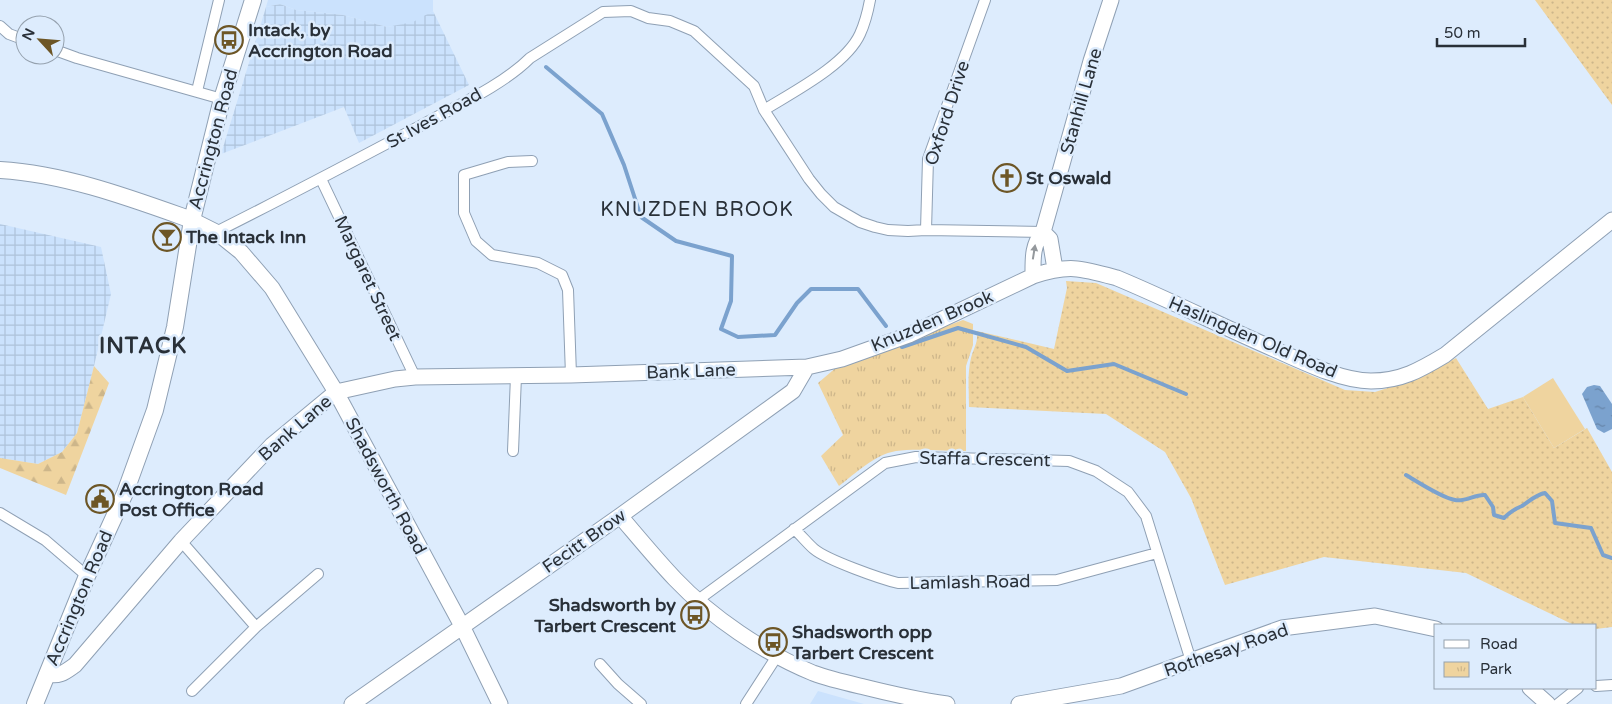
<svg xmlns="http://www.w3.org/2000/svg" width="1612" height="704" viewBox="0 0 1612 704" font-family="'Varela Round',sans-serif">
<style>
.built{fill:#cbe2fd}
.industrial{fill:url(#industrial-grid)}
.grass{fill:url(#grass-dots)}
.forest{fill:url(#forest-firs)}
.park{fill:url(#park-tufts)}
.garden{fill:#efd49f}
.water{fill:url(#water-ripples)}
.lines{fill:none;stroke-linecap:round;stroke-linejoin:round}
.stream{stroke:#7ba2ce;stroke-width:4}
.street-casing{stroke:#8fa0b4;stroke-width:12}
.secondary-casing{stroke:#8fa0b4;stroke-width:17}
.primary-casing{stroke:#8fa0b4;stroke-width:18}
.street{stroke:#fff;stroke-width:10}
.secondary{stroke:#fff;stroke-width:15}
.primary{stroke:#fff;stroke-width:16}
.oneway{fill:#94989c}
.labels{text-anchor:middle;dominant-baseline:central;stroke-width:5;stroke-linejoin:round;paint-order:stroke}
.poi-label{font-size:18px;font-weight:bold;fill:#293038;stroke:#ddecfd;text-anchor:start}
.street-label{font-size:18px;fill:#293038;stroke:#ddecfd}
.quarter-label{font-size:20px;letter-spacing:1px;fill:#293038;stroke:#ddecfd}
.district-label{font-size:22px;font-weight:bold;letter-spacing:1px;fill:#293038;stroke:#ddecfd}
</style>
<defs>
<pattern id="industrial-grid" width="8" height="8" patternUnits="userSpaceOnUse" patternTransform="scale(1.25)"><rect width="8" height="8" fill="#cbe2fd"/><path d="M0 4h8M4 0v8" fill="none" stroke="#aec2da"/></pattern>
<pattern id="grass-dots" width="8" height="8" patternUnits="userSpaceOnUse" patternTransform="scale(1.25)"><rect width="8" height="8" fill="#efd49f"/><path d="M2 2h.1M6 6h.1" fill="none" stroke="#cdb68a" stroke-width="1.8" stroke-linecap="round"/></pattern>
<pattern id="forest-firs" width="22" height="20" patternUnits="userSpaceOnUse" patternTransform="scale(1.25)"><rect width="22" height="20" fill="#efd49f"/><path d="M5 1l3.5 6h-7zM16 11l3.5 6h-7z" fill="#cdb68a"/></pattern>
<pattern id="park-tufts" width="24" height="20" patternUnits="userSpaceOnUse" patternTransform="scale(1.25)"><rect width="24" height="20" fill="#efd49f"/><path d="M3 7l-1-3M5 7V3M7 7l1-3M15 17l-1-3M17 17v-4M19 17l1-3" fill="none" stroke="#cdb68a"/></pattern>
<pattern id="water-ripples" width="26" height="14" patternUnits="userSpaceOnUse" patternTransform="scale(1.25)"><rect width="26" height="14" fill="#7ba2ce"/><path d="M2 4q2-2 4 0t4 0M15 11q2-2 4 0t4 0" fill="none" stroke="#6584a8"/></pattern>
</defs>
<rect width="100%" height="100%" fill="#ddecfd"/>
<!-- built -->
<path class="built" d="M 268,0 L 433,0 L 433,11 L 414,23 L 387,27 L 343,15 L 296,10 L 280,4 L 266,7 Z
M 818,691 L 864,704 L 810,704 Z"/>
<!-- industrial -->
<path class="industrial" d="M 280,4 L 296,10 L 343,15 L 387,27 L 413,22 L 433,11 L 469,85 L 359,143 L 344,107 L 221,154 L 266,7 Z
M 0,224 L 101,247 L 111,294 L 94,366 L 77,433 L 62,452 L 38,464 L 0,458 Z"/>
<!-- grass -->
<path class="grass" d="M 1535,0 L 1612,0 L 1612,105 Z
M 1066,281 L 1096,283 L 1345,390 L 1375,392 L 1413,380 L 1456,358 L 1488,409 L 1523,397 L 1554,448 L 1587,428 L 1612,472 L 1612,627 L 1596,629 L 1596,625 L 1574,625 L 1466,573 L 1324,557 L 1225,585 L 1191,498 L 1165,452 L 1106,414 L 969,407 C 969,391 967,374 971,358 C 974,347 978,344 977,331 L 1054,349 L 1067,288 Z"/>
<!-- forest -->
<path class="forest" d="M 94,366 L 109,383 L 66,495 L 0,468 L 0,458 L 38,464 L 62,452 L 77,433 Z"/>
<!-- park -->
<path class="park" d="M 963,320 L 973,324 L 973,345 L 966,366 L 966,451 C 945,451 916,448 896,451 C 874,455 856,473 839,486 L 821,456 L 843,435 L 818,383 L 838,366 Z"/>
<!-- garden -->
<path class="garden" d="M 1553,378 L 1585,429 L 1554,448 L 1523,397 Z"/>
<!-- water -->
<path class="water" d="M 1594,385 L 1600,386 L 1612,404 L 1612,429 L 1604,433 L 1597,429 L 1582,394 L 1587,387 Z"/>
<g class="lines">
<!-- stream -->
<path class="stream" d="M 546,67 L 602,114 L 624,165 L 641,217 L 676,241 L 732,256 L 731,301 L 721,329 L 738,337 L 775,335 L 797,303 L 811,289 L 858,289 L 886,326
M 902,347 L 958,328 L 1026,347 L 1067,371 L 1114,364 L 1186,394
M 1406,475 C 1418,482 1442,498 1455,500 C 1466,502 1475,494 1485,495 L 1493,507 L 1494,515 L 1504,518 C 1510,512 1514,509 1522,506 C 1530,501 1535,495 1545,493 L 1552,501 L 1555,523 L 1591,528 L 1603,555 L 1612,558"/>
<defs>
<path id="street" d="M 0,26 L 9,34 L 25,40
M 55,50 L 77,58 L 222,99
M 197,91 L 219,0
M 764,110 C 793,92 846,65 860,34 C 865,23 868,11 870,0
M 532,161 L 508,162 L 464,175 L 464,213 L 476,241 L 492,255 L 538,263 L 562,275 L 568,290 L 571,375
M 321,179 L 415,377
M 926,230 L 928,159 L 985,0
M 216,232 C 284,198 352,162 420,126 C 454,107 502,86 530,58 L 603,12 L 631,11 L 648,18 L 670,21 L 694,31 L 754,86 L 764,110 L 809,179 L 821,194 L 834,207 L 860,222 L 875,227 L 888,230 L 908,231 L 926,230 L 1043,232
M 513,451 L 516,376
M 0,513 L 45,540 L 87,576
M 794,529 C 801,535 807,543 814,549 C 827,560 881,579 898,583 L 1057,580 L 1157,553
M 181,541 L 256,627
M 698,600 L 885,463 L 916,457 L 1069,461 L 1096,471 L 1128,492 L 1146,516 L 1191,661
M 600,664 L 618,684 L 641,704
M 1596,686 L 1612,685
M 192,691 L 256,627 L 318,574
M 746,704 L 777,656
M 1558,704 L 1578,688"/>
<path id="secondary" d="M 192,220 L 216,232 L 241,252 L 272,288 L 336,392 L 462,626 L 500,704
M 1043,232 L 1050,239 L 1055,269
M 1033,276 C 1033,259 1032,245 1043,232 L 1091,61 L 1111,0
M 620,516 C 638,537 656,559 675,579 C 711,617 764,653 813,673 C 829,679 847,683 864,687 C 892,694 919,700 947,704
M 47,674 C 60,677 65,672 75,665 L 181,541 L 272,445 L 336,392 L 395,379 L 415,377 L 571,375 L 807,367 L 842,359 L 909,335 L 1033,276 C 1069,264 1081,268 1117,278 C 1170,300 1221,326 1274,349 C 1301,361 1341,381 1371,381 C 1401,381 1420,370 1445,355 L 1612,220
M 1530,688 L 1548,704
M 352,704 L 620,516 L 793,391 L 807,367
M 1019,704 L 1121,686 L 1282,628 L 1375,616 L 1436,629"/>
<path id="primary" d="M 0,170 C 66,174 130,198 192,220
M 35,704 L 87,576 L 125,493 L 155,410 L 175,327 L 192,220 L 222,99 L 253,0"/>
</defs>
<!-- street casing -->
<use href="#street" class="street-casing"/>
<!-- secondary casing -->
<use href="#secondary" class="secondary-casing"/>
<!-- primary casing -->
<use href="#primary" class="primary-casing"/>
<!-- street -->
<use href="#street" class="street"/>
<!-- secondary -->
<use href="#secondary" class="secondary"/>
<!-- primary -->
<use href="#primary" class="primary"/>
</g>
<!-- one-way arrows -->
<defs><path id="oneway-solid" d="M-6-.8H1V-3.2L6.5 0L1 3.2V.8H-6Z" transform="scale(1.25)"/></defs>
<use class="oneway" href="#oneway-solid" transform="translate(1034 252) rotate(-81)"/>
<!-- icons -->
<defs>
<symbol id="bus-ring" viewBox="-11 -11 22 22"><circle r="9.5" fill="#ddecfd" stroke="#6d5626" stroke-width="1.5"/><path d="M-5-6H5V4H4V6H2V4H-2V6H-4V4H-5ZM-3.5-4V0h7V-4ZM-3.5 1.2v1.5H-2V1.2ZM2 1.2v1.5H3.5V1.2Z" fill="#6d5626"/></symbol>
<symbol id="church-ring" viewBox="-11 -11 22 22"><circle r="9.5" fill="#ddecfd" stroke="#6d5626" stroke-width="1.5"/><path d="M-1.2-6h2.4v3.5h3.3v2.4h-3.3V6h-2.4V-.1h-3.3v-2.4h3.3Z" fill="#6d5626"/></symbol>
<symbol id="bar-ring" viewBox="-11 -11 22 22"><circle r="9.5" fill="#ddecfd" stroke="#6d5626" stroke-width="1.5"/><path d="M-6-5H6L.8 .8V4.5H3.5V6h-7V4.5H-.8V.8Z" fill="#6d5626"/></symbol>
<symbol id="civic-ring" viewBox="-11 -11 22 22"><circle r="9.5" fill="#ddecfd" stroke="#6d5626" stroke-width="1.5"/><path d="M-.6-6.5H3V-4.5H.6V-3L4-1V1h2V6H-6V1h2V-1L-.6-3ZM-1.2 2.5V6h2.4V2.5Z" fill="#6d5626"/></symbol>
</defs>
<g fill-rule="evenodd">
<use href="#bus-ring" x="213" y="24" width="32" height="32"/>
<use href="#church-ring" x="991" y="162" width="32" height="32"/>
<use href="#bar-ring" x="151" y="221" width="32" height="32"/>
<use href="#civic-ring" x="84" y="483" width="32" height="32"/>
<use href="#bus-ring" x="679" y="599" width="32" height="32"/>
<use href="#bus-ring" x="757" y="626" width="32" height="32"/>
</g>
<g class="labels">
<!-- poi labels -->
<g class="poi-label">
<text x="248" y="30">Intack, by<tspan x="248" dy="21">Accrington Road</tspan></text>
<text x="1026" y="178">St Oswald</text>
<text x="186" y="237">The Intack Inn</text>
<text x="119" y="489">Accrington Road<tspan x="119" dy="21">Post Office</tspan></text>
<text x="676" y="605" text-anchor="end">Shadsworth by<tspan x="676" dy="21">Tarbert Crescent</tspan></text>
<text x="792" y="632">Shadsworth opp<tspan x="792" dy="21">Tarbert Crescent</tspan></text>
</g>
<!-- street labels -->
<g class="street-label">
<text transform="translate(1081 101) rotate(-74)">Stanhill Lane</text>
<text transform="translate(947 113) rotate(-72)">Oxford Drive</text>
<text transform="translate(434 118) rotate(-29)">St Ives Road</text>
<text transform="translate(213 139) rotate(-75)">Accrington Road</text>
<text transform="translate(368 278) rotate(65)">Margaret Street</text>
<text transform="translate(932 321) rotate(-23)">Knuzden Brook</text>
<text transform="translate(1253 337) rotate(23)">Haslingden Old Road</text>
<text transform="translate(691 371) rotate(-2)">Bank Lane</text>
<text transform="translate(295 428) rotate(-41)">Bank Lane</text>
<text transform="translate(985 459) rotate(1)">Staffa Crescent</text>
<text transform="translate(386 486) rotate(62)">Shadsworth Road</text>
<text transform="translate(584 541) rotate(-35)">Fecitt Brow</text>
<text transform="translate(970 582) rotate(-1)">Lamlash Road</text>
<text transform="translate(79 598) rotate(-67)">Accrington Road</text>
<text transform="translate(1226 650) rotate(-19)">Rothesay Road</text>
</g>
<!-- quarter labels -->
<g class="quarter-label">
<text x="697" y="210">KNUZDEN BROOK</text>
</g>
<!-- district labels -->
<g class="district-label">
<text x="143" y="346">INTACK</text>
</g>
</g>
<!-- legend -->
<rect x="1434" y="624" width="162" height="65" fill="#ddecfd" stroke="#95a1ae"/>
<rect x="1444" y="640" width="25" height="8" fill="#ffffff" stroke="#95a1ae"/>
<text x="1480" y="649" font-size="15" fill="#293038">Road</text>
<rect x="1444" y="662" width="25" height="15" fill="url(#park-tufts)" stroke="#95a1ae"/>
<text x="1480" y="674" font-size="15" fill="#293038">Park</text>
<!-- north arrow -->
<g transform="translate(40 40) rotate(296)"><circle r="24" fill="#ddecfd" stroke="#95a1ae"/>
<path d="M0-4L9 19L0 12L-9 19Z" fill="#6d5626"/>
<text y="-8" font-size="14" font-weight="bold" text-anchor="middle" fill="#293038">N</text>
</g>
<!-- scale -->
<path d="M1437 38v8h88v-8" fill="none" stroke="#293038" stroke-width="2.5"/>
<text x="1444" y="38" font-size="15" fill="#293038" stroke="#ddecfd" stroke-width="4" paint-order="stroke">50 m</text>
</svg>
